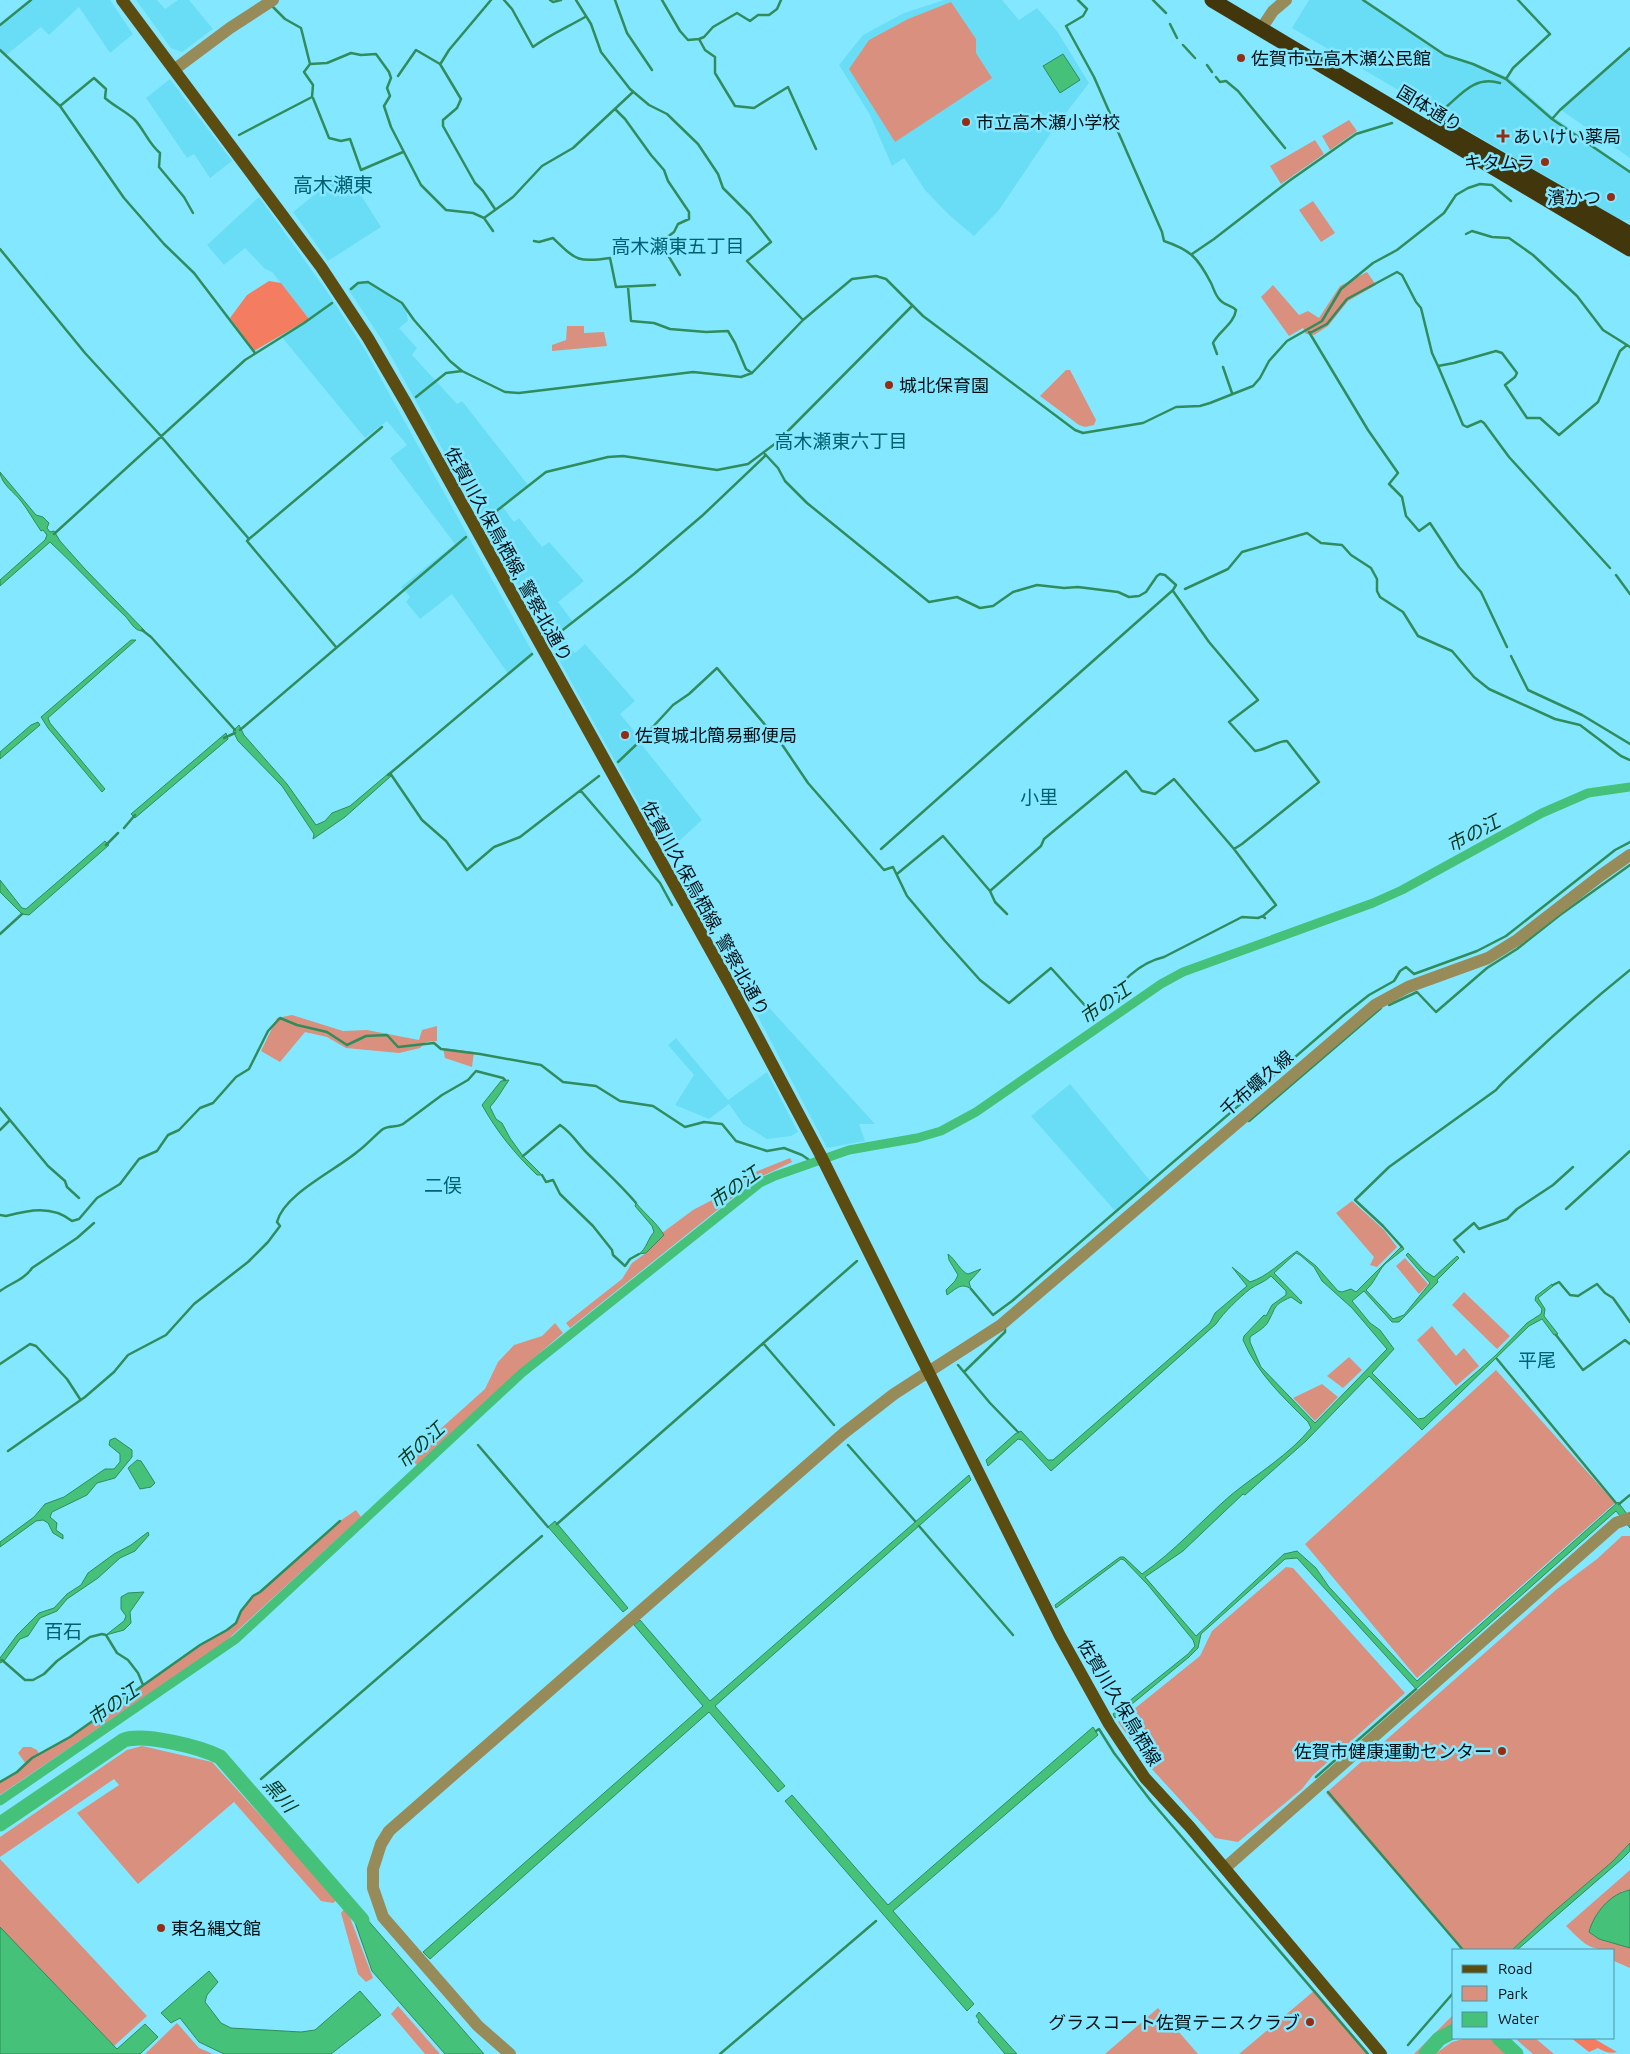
<svg xmlns="http://www.w3.org/2000/svg" width="1630" height="2054" viewBox="0 0 1630 2054" font-family="Ubuntu,'Noto Sans JP',sans-serif">
<style>
.built{fill:#6addf6}
.green{fill:#d9907e}
.forest{fill:#f47d61}
.water{fill:#45c179;stroke:#308c5b;fill-rule:evenodd}
.lines{fill:none;stroke-linecap:round;stroke-linejoin:round}
.stream{stroke:#308c5b;stroke-width:2.5}
.canal{stroke:#45c179;stroke-width:9}
.river{stroke:#45c179;stroke-width:15}
.minor{stroke:#988b5a;stroke-width:12}
.major{stroke:#5b4c11;stroke-width:12}
.highway{stroke:#42370c;stroke-width:15}
.poi-dot{fill:#952d14;stroke:#83e8ff;stroke-width:2}
.labels{text-anchor:middle;dominant-baseline:central;stroke-width:5;stroke-linejoin:round;paint-order:stroke}
.poi-label{font-size:18px;fill:#001015;stroke:#83e8ff;text-anchor:start}
.street-label{font-size:18px;fill:#001015;stroke:#83e8ff}
.neighbourhood-label{font-size:19px;fill:#006070;stroke:#83e8ff}
.water-label{font-size:19px;font-style:italic;fill:#003519;stroke:#83e8ff}
.quarter-label{font-size:20px;fill:#006070;stroke:#83e8ff}
</style>
<rect width="100%" height="100%" fill="#83e8ff"/>
<!-- built -->
<path class="built" d="M 29,0 L 110,0 L 133,34 L 110,53 L 79,7 L 49,35 L 41,27 L 5,56 L 0,51 L 0,23 Z
M 136,0 L 157,0 L 165,9 L 178,0 L 189,0 L 213,29 L 182,52 L 171,48 Z
M 944,0 L 1002,0 L 1019,20 L 1037,8 L 1057,31 L 1089,83 L 1053,130 L 999,210 L 974,236 L 949,215 L 925,190 L 904,158 L 892,166 L 870,115 L 839,65 L 863,35 L 904,13 Z
M 1309,0 L 1366,0 L 1443,53 L 1508,77 L 1551,115 L 1630,171 L 1630,220 L 1621,220 L 1292,28 Z
M 1630,50 L 1630,158 L 1561,110 Z
M 170,79 L 232,161 L 210,178 L 194,154 L 187,158 L 146,98 Z
M 337,173 L 345,184 L 352,181 L 381,227 L 328,261 L 293,212 L 319,191 L 315,184 Z
M 259,197 L 326,290 L 364,348 L 534,655 L 509,675 L 452,594 L 420,619 L 406,602 L 410,597 L 401,587 L 455,544 L 390,458 L 407,445 L 387,421 L 365,438 L 281,336 L 309,319 L 272,272 L 265,269 L 245,248 L 224,265 L 207,245 Z
M 367,281 L 406,308 L 408,321 L 399,328 L 417,348 L 412,355 L 457,404 L 462,401 L 528,485 L 502,506 L 514,522 L 519,518 L 542,547 L 549,542 L 584,581 L 558,602 L 573,622 L 559,633 L 575,653 L 585,644 L 635,701 L 620,714 L 640,738 L 642,745 L 702,820 L 666,853 L 382,340 L 348,289 L 357,282 Z
M 764,1002 L 875,1124 L 859,1124 L 865,1141 L 827,1148 L 755,1011 Z
M 676,1038 L 728,1100 L 767,1072 L 798,1132 L 791,1136 L 767,1139 L 743,1124 L 729,1104 L 709,1119 L 675,1105 L 694,1075 L 668,1045 Z
M 1070,1084 L 1152,1183 L 1116,1212 L 1031,1116 Z"/>
<!-- green -->
<path class="green" d="M 951,2 L 976,39 L 976,53 L 992,78 L 895,142 L 849,69 L 869,40 L 908,19 Z
M 1349,120 L 1357,131 L 1330,150 L 1322,136 Z
M 1315,140 L 1324,154 L 1281,184 L 1270,166 Z
M 1313,201 L 1335,233 L 1321,242 L 1299,210 Z
M 1367,272 L 1376,285 L 1348,301 L 1328,326 L 1314,335 L 1306,334 L 1303,328 L 1289,336 L 1261,297 L 1273,285 L 1299,315 L 1308,311 L 1319,318 L 1340,286 Z
M 567,326 L 584,326 L 584,333 L 604,332 L 607,346 L 552,351 L 552,345 L 566,340 Z
M 1066,370 L 1070,370 L 1096,420 L 1094,425 L 1085,427 L 1079,425 L 1040,396 Z
M 292,1015 L 343,1031 L 367,1030 L 419,1040 L 422,1030 L 437,1026 L 437,1041 L 426,1042 L 420,1048 L 399,1053 L 346,1048 L 327,1037 L 305,1032 L 280,1062 L 261,1051 L 277,1018 Z
M 443,1048 L 474,1052 L 472,1067 L 445,1058 Z
M 790,1158 L 792,1162 L 756,1179 L 570,1328 L 566,1323 L 622,1279 L 632,1263 L 646,1253 L 663,1235 L 662,1233 L 693,1210 L 712,1200 L 714,1202 L 753,1173 Z
M 1352,1201 L 1384,1230 L 1397,1247 L 1377,1267 L 1370,1265 L 1374,1257 L 1336,1213 Z
M 1405,1258 L 1428,1284 L 1419,1294 L 1396,1266 Z
M 1464,1292 L 1510,1336 L 1497,1349 L 1452,1305 Z
M 555,1323 L 563,1333 L 513,1376 L 418,1466 L 409,1457 L 485,1389 L 498,1362 L 514,1345 L 542,1336 Z
M 1432,1326 L 1456,1356 L 1464,1348 L 1479,1366 L 1456,1386 L 1417,1340 Z
M 1349,1357 L 1362,1370 L 1343,1388 L 1327,1376 Z
M 1496,1370 L 1615,1503 L 1417,1678 L 1305,1544 Z
M 1322,1384 L 1338,1397 L 1315,1421 L 1293,1398 Z
M 356,1510 L 361,1517 L 225,1642 L 0,1795 L 0,1782 L 17,1772 L 26,1764 L 18,1753 L 23,1747 L 31,1747 L 37,1750 L 39,1754 L 70,1737 L 200,1645 L 227,1630 L 236,1623 L 241,1611 L 253,1596 L 260,1592 L 340,1521 Z
M 1622,1536 L 1630,1536 L 1630,1843 L 1612,1862 L 1551,1914 L 1512,1950 L 1463,1950 L 1326,1793 L 1557,1589 L 1597,1559 Z
M 1286,1567 L 1293,1568 L 1405,1693 L 1313,1775 L 1302,1789 L 1238,1842 L 1215,1838 L 1150,1767 L 1118,1722 L 1200,1656 L 1212,1631 Z
M 142,1746 L 212,1762 L 337,1900 L 333,1903 L 321,1901 L 234,1802 L 138,1884 L 77,1813 L 119,1785 L 114,1779 L 0,1857 L 0,1837 L 127,1750 Z
M 0,1859 L 147,2016 L 114,2046 L 69,1999 L 0,1997 Z
M 1630,1870 L 1630,1890 L 1622,1891 L 1599,1939 L 1630,1948 L 1630,1968 L 1614,1961 L 1614,1950 C 1587,1950 1585,1944 1566,1926 Z
M 344,1909 L 349,1915 L 373,1978 L 366,1982 L 358,1974 L 341,1913 Z
M 1315,1990 L 1369,2054 L 1239,2054 Z
M 398,2006 L 440,2054 L 425,2054 L 391,2014 Z
M 1158,2008 L 1198,2054 L 1105,2054 Z
M 1454,2014 L 1454,2028 L 1439,2036 L 1422,2054 L 1414,2054 Z
M 177,2023 L 199,2048 L 213,2054 L 145,2054 Z
M 1467,2038 L 1494,2039 L 1509,2054 L 1435,2054 L 1452,2042 Z
M 1518,2038 L 1535,2038 L 1554,2054 L 1533,2054 L 1517,2040 Z"/>
<!-- forest -->
<path class="forest" d="M 269,281 L 281,283 L 309,319 L 254,351 L 230,318 L 247,295 Z
M 1571,2038 L 1593,2038 L 1617,2052 C 1611,2054 1604,2052 1598,2048 L 1589,2052 Z"/>
<!-- water -->
<path class="water" d="M 1063,54 L 1080,80 L 1060,93 L 1043,66 Z
M 0,472 L 36,515 L 43,517 L 49,523 L 47,528 L 50,532 L 54,531 L 60,541 L 85,569 L 145,631 C 142,631 140,631 138,630 C 133,628 129,620 125,616 C 99,592 76,566 50,542 L 0,586 L 0,580 L 45,540 L 47,535 L 43,530 L 41,531 C 34,521 28,510 21,501 C 14,492 1,484 0,472 Z
M 131,640 L 136,640 L 48,718 L 50,723 L 105,789 L 102,792 L 48,728 L 41,717 Z
M 38,722 L 40,725 L 0,759 L 0,752 L 31,725 Z
M 239,725 L 244,735 L 287,784 L 316,825 L 325,821 L 332,813 L 350,806 L 389,773 L 391,776 L 345,817 L 313,839 L 314,834 L 282,786 L 238,741 L 233,731 Z
M 226,733 L 228,739 L 135,818 L 131,814 Z
M 105,841 L 109,845 L 29,915 L 22,914 L 0,892 L 0,880 L 22,908 L 26,909 Z
M 509,1080 C 502,1090 498,1098 490,1107 L 496,1119 L 502,1123 L 510,1138 L 523,1156 L 542,1175 L 537,1175 C 515,1154 497,1132 482,1105 L 501,1081 Z
M 636,1203 C 646,1215 656,1222 664,1235 L 646,1253 L 639,1254 C 647,1248 647,1240 654,1232 L 652,1226 L 635,1206 Z
M 1402,1246 L 1404,1249 C 1398,1254 1391,1259 1385,1264 C 1377,1273 1375,1282 1366,1290 L 1393,1319 L 1404,1315 L 1430,1283 L 1406,1255 L 1408,1253 L 1425,1271 L 1434,1277 L 1457,1256 L 1459,1258 L 1437,1280 L 1438,1282 L 1399,1322 L 1392,1322 L 1364,1291 L 1352,1301 L 1370,1323 L 1380,1330 L 1394,1349 L 1372,1373 L 1418,1419 L 1424,1418 L 1495,1356 L 1527,1323 L 1541,1314 L 1542,1309 L 1535,1300 L 1536,1296 L 1552,1284 L 1553,1286 L 1538,1298 L 1545,1309 L 1544,1316 L 1558,1334 L 1554,1335 L 1542,1319 L 1529,1326 L 1422,1430 L 1369,1376 L 1306,1441 L 1245,1495 L 1243,1494 L 1183,1551 L 1145,1577 L 1196,1636 L 1284,1554 L 1297,1551 L 1316,1568 L 1329,1587 L 1417,1681 L 1618,1502 L 1630,1518 L 1630,1528 L 1616,1511 L 1416,1689 L 1297,1558 L 1285,1559 L 1201,1634 L 1198,1648 L 1189,1657 L 1115,1718 L 1113,1714 L 1188,1654 L 1195,1646 L 1193,1640 L 1148,1585 L 1124,1560 L 1121,1559 L 1056,1608 L 1055,1605 L 1120,1557 L 1124,1557 L 1142,1574 C 1175,1551 1201,1521 1231,1495 C 1258,1473 1289,1455 1311,1428 L 1308,1422 C 1283,1397 1257,1373 1243,1340 L 1244,1336 L 1264,1315 L 1266,1316 L 1272,1305 L 1286,1295 L 1286,1291 L 1271,1276 C 1265,1282 1257,1284 1250,1289 C 1238,1299 1225,1311 1216,1324 L 1051,1471 L 1022,1440 L 1018,1439 L 988,1466 L 986,1460 L 1015,1434 L 1021,1431 L 1048,1460 L 1053,1460 L 1175,1354 L 1210,1323 L 1215,1313 L 1247,1286 L 1232,1267 L 1250,1282 C 1267,1277 1282,1261 1297,1251 L 1316,1266 L 1338,1291 L 1342,1292 L 1351,1289 L 1356,1292 ZM 1296,1253 L 1300,1255 L 1314,1267 L 1322,1281 L 1352,1308 L 1387,1349 L 1315,1423 L 1261,1367 L 1250,1342 L 1250,1337 C 1255,1333 1265,1328 1268,1322 C 1277,1306 1272,1306 1291,1297 L 1301,1304 L 1302,1302 L 1274,1273 Z
M 948,1254 C 956,1260 961,1272 968,1274 L 981,1269 L 969,1282 L 971,1289 C 961,1282 956,1289 947,1295 L 946,1290 L 955,1281 L 958,1275 L 949,1260 Z
M 115,1438 L 132,1450 L 132,1457 L 115,1478 L 97,1483 L 87,1495 L 52,1512 L 50,1517 L 57,1523 L 56,1530 L 63,1535 L 63,1539 L 53,1533 L 48,1523 L 43,1520 L 36,1521 L 0,1547 L 0,1542 L 34,1517 L 45,1504 L 64,1497 L 105,1469 L 114,1469 L 120,1462 L 120,1454 L 109,1445 L 110,1440 Z
M 137,1460 L 141,1461 L 155,1483 L 151,1487 L 140,1489 L 128,1468 Z
M 969,1475 L 971,1480 L 715,1706 L 785,1786 L 778,1792 L 709,1712 L 430,1959 L 423,1952 L 703,1706 L 634,1625 L 640,1620 L 710,1701 Z
M 555,1521 L 628,1608 L 623,1612 L 548,1527 Z
M 148,1532 L 149,1535 L 135,1551 L 120,1558 L 98,1578 L 67,1599 L 57,1611 L 40,1618 L 28,1636 L 20,1639 L 4,1661 L 0,1663 L 0,1658 L 17,1635 L 39,1613 L 54,1608 L 67,1594 L 81,1585 L 88,1573 L 114,1554 L 131,1545 Z
M 144,1592 L 130,1612 L 131,1623 L 124,1630 L 106,1635 L 124,1621 L 126,1616 L 121,1609 L 121,1597 L 128,1593 Z
M 1093,1727 L 1098,1735 L 893,1911 L 974,2004 L 967,2011 L 785,1801 L 792,1795 L 888,1905 Z
M 1630,1843 L 1630,1851 L 1622,1859 L 1517,1950 L 1512,1950 L 1551,1914 L 1612,1862 Z
M 1630,1890 L 1630,1948 L 1599,1939 L 1589,1932 C 1594,1913 1611,1893 1630,1890 Z
M 352,1902 L 484,2054 L 445,2054 L 372,1971 L 352,1914 L 347,1908 Z
M 0,1927 L 117,2049 L 145,2024 L 158,2037 L 140,2054 L 0,2054 Z
M 209,1971 L 218,1982 L 207,1995 L 205,2002 L 221,2023 L 231,2028 L 301,2032 L 315,2030 L 360,1991 L 381,2015 L 331,2054 L 224,2054 L 199,2042 L 180,2018 L 171,2023 L 161,2013 Z
M 979,2012 L 1017,2054 L 1005,2054 L 978,2022 L 979,2020 L 976,2016 Z"/>
<g class="lines">
<!-- stream -->
<path class="stream" d="M 504,0 L 512,9 L 533,47 C 549,35 568,27 585,17
M 550,0 L 553,2 L 561,0
M 576,0 L 591,24 L 601,52 L 630,89 L 649,105 L 667,114 L 698,144 L 718,174 L 723,188 L 750,215 L 771,242 L 747,261 L 803,320
M 615,0 L 627,33 L 652,70
M 662,0 L 680,31 L 688,40 L 699,39 L 705,50 L 715,57 L 715,73 L 735,106 L 754,108 L 788,87 L 816,149
M 1078,0 L 1087,9 L 1083,16 L 1066,26 L 1094,77 L 1162,232 L 1164,241 C 1191,250 1198,258 1211,283 C 1214,289 1215,295 1220,300 C 1224,305 1231,305 1236,310 C 1234,324 1219,331 1213,343 L 1217,354
M 1153,0 L 1166,13
M 1363,0 L 1445,55 L 1473,64 L 1506,79 L 1552,119 L 1630,172
M 273,7 L 285,19 L 301,28 L 310,64
M 1170,24 L 1177,38
M 0,25 L 31,0
M 699,39 L 704,37 L 713,27 L 737,13 L 750,21 L 758,15 L 769,15 L 777,9 L 781,0
M 1183,45 L 1195,58
M 0,50 L 60,106 L 124,198 L 164,244 L 194,273 L 255,353
M 441,63 L 449,50 L 491,0
M 1207,65 L 1212,72
M 398,76 L 416,50 L 440,64 L 461,99 L 457,108 L 443,120 L 443,126 L 475,183 L 483,191 L 495,209
M 1216,77 L 1220,82 L 1226,81 L 1238,91 L 1285,148
M 1506,79 L 1513,68 L 1550,34 L 1518,0
M 313,98 L 329,138 L 341,141 L 350,139 L 361,170 L 403,152
M 60,106 L 94,78 L 106,89 L 105,98 C 114,106 125,111 134,119 C 144,129 148,143 160,153 L 159,167 L 184,197 L 193,213
M 616,110 L 625,119 L 651,155 L 664,170 L 668,181 L 689,212 L 689,219 L 678,224 L 674,232 L 662,241 L 663,247 L 680,275
M 1440,112 C 1460,97 1472,75 1500,83
M 1552,119 L 1560,110 L 1630,48
M 239,135 L 312,97 L 313,85 L 304,72 L 310,64 L 327,63 L 351,53 L 361,55 L 376,54 L 389,72 L 391,78 L 387,88 L 390,96 L 384,106 L 391,127 L 421,185 L 446,210 L 473,213 L 484,218 L 493,231
M 484,218 L 513,197 L 542,166 L 573,148 L 633,92
M 1466,234 L 1472,231 L 1492,237 L 1509,238 L 1533,255 L 1577,296 L 1603,330 L 1627,345
M 534,241 L 539,242 L 553,238 C 576,260 577,263 610,258 L 616,287 L 655,285
M 0,249 L 85,353 L 160,435 L 249,539 L 247,541 L 336,647
M 1192,254 L 1214,239 L 1289,181 L 1356,134 L 1392,123
M 628,287 L 631,321 L 654,323 L 670,329 L 706,332 L 728,331 L 735,343 L 746,369 L 752,373
M 351,289 L 358,283 L 368,282 L 402,303 L 414,320 L 450,361 L 462,371 L 505,392 L 519,393 L 693,372 L 741,377 L 752,373 L 803,320 L 852,279 L 876,276 L 886,279 L 923,316 L 1075,430 L 1083,433 L 1143,423 L 1176,407 L 1200,406 L 1210,403 L 1253,386 L 1260,378 L 1269,361 L 1287,341 L 1322,321 L 1341,289 L 1373,263 L 1397,250 L 1444,213 L 1456,195 L 1468,188 L 1480,184 L 1492,185 L 1511,201
M 1309,332 L 1368,430 L 1398,473 L 1389,484 L 1402,497 L 1406,516 L 1419,531 L 1430,523 L 1459,567 L 1481,592 L 1507,647
M 1310,333 L 1327,324 L 1347,299 L 1397,272 L 1402,275 L 1416,302 L 1421,308 L 1432,353 L 1438,366 L 1454,363 L 1496,351 L 1502,353 L 1517,373 L 1515,377 L 1505,385 L 1527,418 L 1540,418 L 1559,435 L 1598,402 L 1620,351 L 1627,345 L 1630,347
M 1438,366 L 1463,425 L 1467,427 L 1481,421 L 1484,423 L 1509,457 L 1610,568
M 1223,367 L 1232,393
M 416,397 L 446,373 L 462,371
M 764,453 L 778,468 L 785,481 L 807,503 L 929,602 L 957,597 L 980,608 L 993,606 L 1013,592 L 1037,585 L 1064,588 L 1078,587 L 1118,592 L 1129,597 L 1139,596 L 1146,592 L 1157,576 L 1160,574 L 1165,575 L 1176,585 L 1173,590 L 881,849
M 485,520 L 546,472 L 608,457 L 623,456 L 717,470 L 748,464 L 776,443 L 912,306
M 54,534 L 245,360 L 304,323 L 332,303
M 249,539 L 382,427
M 1616,575 L 1630,594
M 1185,589 L 1228,569 L 1242,552 L 1307,533 L 1321,543 L 1342,545 L 1351,555 L 1371,568 L 1377,579 L 1377,591 L 1380,597 L 1403,612 L 1418,636 L 1452,651 L 1474,677 L 1489,689 L 1555,719 L 1580,725 L 1621,756 L 1630,760
M 1173,591 L 1209,642 L 1258,700 L 1229,722 L 1255,751 C 1269,749 1276,741 1287,741 L 1319,782 L 1242,844 L 1234,849
M 142,630 L 151,637 L 235,730
M 550,640 L 634,574 L 703,515 L 766,455
M 1511,656 L 1528,690 L 1582,715 L 1630,744
M 240,730 L 466,537
M 224,738 L 235,733
M 618,762 L 639,742 L 673,705 L 689,694 L 717,668 L 783,746 L 808,783 L 884,870 L 893,867 L 907,896 L 945,941 L 980,980 L 1009,1003 L 1051,968 L 1090,1011 L 1095,1014 C 1115,991 1133,964 1164,957 L 1242,917 L 1258,918 L 1263,916 L 1265,918
M 390,773 L 422,820 L 446,841 L 467,870 L 494,847 L 520,837 L 599,776
M 388,775 L 532,654
M 581,791 L 660,883 L 672,905
M 124,828 L 135,815
M 106,845 L 118,833
M 897,874 L 943,836 L 990,891 L 995,902 L 1007,914
M 990,891 L 1041,846 L 1044,839 L 1126,771 L 1142,791 L 1155,794 L 1174,779 L 1234,849 L 1276,905 L 1263,916
M 0,934 L 22,914
M 1389,1005 L 1417,992 L 1436,1012 L 1487,968 L 1517,949 L 1560,915 L 1630,865
M 0,1108 L 48,1166 L 65,1181 L 67,1187 L 79,1198
M 1249,1121 L 1381,1008
M 0,1130 L 10,1120
M 523,1156 L 560,1125 C 572,1133 577,1143 587,1153 C 604,1170 621,1185 636,1203
M 542,1175 L 546,1182 L 553,1180 L 560,1194 L 593,1226 L 612,1250 L 613,1255 L 625,1266 L 630,1259 L 639,1254
M 1566,1209 L 1630,1151
M 0,1215 L 6,1216 C 29,1210 52,1205 72,1221 L 79,1219 L 97,1198 L 120,1184 L 139,1159 L 157,1151 L 168,1135 L 179,1130 L 200,1108 L 213,1103 L 236,1077 L 249,1069 L 268,1031 L 280,1018 L 297,1025 L 327,1032 L 347,1045 L 366,1036 L 387,1035 L 398,1047 L 434,1043 L 441,1049 L 480,1054 L 541,1065 L 563,1082 L 596,1086 L 620,1101 L 653,1106 L 685,1127 L 704,1122 L 722,1124 L 736,1141 L 767,1151 L 784,1148 L 802,1155 L 812,1162
M 1402,1247 L 1383,1226 L 1355,1200 L 1389,1167 L 1496,1090 C 1505,1079 1516,1071 1526,1061 C 1560,1029 1594,999 1630,970
M 1464,1252 L 1454,1240 L 1474,1223 L 1479,1229 L 1507,1219 L 1517,1209 L 1553,1185 L 1573,1167
M 1553,1285 L 1559,1282 L 1570,1295 L 1578,1296 L 1597,1284 L 1605,1293 L 1613,1298 L 1630,1322
M 971,1289 L 993,1315 L 1012,1301 L 1345,1014 L 1369,995 L 1394,981 L 1400,971 L 1406,967 L 1414,974 L 1477,951 L 1506,936 L 1615,850 L 1630,842
M 0,1291 C 11,1283 25,1279 32,1268 L 77,1238 L 94,1223
M 1556,1335 L 1583,1370 L 1625,1340 L 1630,1344
M 763,1343 L 834,1425
M 1497,1359 L 1616,1503
M 0,1364 L 30,1344 L 36,1346 L 67,1379 L 80,1399
M 958,1365 L 990,1403 L 1018,1432
M 964,1372 L 1005,1332 L 1005,1329
M 478,1445 L 548,1527
M 848,1445 L 915,1521
M 8,1451 L 85,1397 L 114,1372 L 128,1355 L 166,1335 L 194,1304 L 248,1262 L 268,1242 L 280,1226 L 277,1222 C 284,1194 336,1170 357,1152 C 367,1145 374,1136 383,1129 C 390,1125 396,1128 403,1124 L 442,1095 L 468,1080 L 476,1071 L 503,1078 L 505,1080
M 1619,1504 L 1630,1495
M 557,1524 L 857,1261
M 919,1526 L 1013,1635
M 2,1660 L 25,1680 L 33,1680 L 44,1674 L 57,1661 L 90,1637 L 102,1634 L 106,1635 L 117,1653 L 128,1660 L 138,1673 L 143,1685
M 1096,1731 L 1099,1729 L 1114,1753 L 1151,1801 L 1368,2054
M 1316,1777 L 1416,1689
M 261,1779 L 542,1536
M 0,1782 L 17,1772 L 32,1758 L 70,1737 L 200,1645 L 227,1630 L 236,1623 L 241,1611 L 253,1596 L 260,1592 L 340,1521
M 1328,1792 L 1463,1950
M 1408,2045 L 1454,1992
M 720,2054 L 876,1921"/>
<!-- canal -->
<path class="canal" d="M 0,1801 L 236,1639 L 522,1373 L 760,1183 L 775,1176 L 849,1150 L 917,1138 L 941,1131 L 976,1112 L 1161,984 L 1183,972 L 1373,903 L 1402,890 L 1542,813 L 1588,793 L 1630,787"/>
<!-- river -->
<path class="river" d="M 0,1824 L 124,1740 C 145,1733 200,1747 220,1757 L 362,1920
M 1499,2038 L 1516,2054
M 1426,2054 L 1439,2039 L 1454,2031"/>
<!-- minor -->
<path class="minor" d="M 1261,29 L 1273,11 L 1286,0
M 175,69 L 230,28 L 273,0
M 1225,1868 L 1616,1523 L 1630,1518
M 510,2054 L 478,2026 L 383,1917 L 373,1888 L 373,1869 L 381,1844 L 389,1831 L 844,1433 L 894,1394 L 1001,1325 L 1375,1005 L 1408,987 L 1488,958 L 1517,940 L 1600,876 L 1630,855"/>
<!-- major -->
<path class="major" d="M 122,0 L 321,267 L 368,338 L 406,403 L 730,985 L 820,1154 L 1060,1636 L 1109,1724 L 1145,1778 L 1190,1827 L 1381,2054"/>
<!-- highway -->
<path class="highway" d="M 1212,0 L 1630,249
M 1436,122 L 1630,234"/>
</g>
<!-- markers -->
<g class="poi-dot">
<circle cx="1241" cy="58" r="5"/>
<circle cx="966" cy="122" r="5"/>
<path d="M1500.5 128.5h5v5h5v5h-5v5h-5v-5h-5v-5h5z"/>
<circle cx="1545" cy="162" r="5"/>
<circle cx="1611" cy="197" r="5"/>
<circle cx="889" cy="385" r="5"/>
<circle cx="625" cy="735" r="5"/>
<circle cx="1502" cy="1751" r="5"/>
<circle cx="161" cy="1928" r="5"/>
<circle cx="1310" cy="2022" r="5"/>
</g>
<g class="labels">
<!-- poi labels -->
<g class="poi-label">
<text x="1251" y="58">佐賀市立高木瀬公民館</text>
<text x="976" y="122">市立高木瀬小学校</text>
<text x="1513" y="136">あいけい薬局</text>
<text x="1535" y="162" text-anchor="end">キタムラ</text>
<text x="1601" y="197" text-anchor="end">濱かつ</text>
<text x="899" y="385">城北保育園</text>
<text x="635" y="735">佐賀城北簡易郵便局</text>
<text x="1492" y="1751" text-anchor="end">佐賀市健康運動センター</text>
<text x="171" y="1928">東名縄文館</text>
<text x="1300" y="2022" text-anchor="end">グラスコート佐賀テニスクラブ</text>
</g>
<!-- street labels -->
<g class="street-label">
<text transform="translate(1430 108) rotate(31)">国体通り</text>
<text transform="translate(509 554) rotate(61)">佐賀川久保鳥栖線, 警察北通り</text>
<text transform="translate(706 908) rotate(61)">佐賀川久保鳥栖線, 警察北通り</text>
<text transform="translate(1256 1083) rotate(-41)">千布蠣久線</text>
<text transform="translate(1120 1702) rotate(59)">佐賀川久保鳥栖線</text>
</g>
<!-- neighbourhood labels -->
<g class="neighbourhood-label">
<text x="678" y="246">高木瀬東五丁目</text>
<text x="841" y="441">高木瀬東六丁目</text>
<text x="1039" y="797">小里</text>
<text x="443" y="1185">二俣</text>
<text x="1537" y="1360">平尾</text>
<text x="63" y="1631">百石</text>
</g>
<!-- water labels -->
<g class="water-label">
<text transform="translate(1473 833) rotate(-28)">市の江</text>
<text transform="translate(1105 1003) rotate(-35)">市の江</text>
<text transform="translate(734 1187) rotate(-35)">市の江</text>
<text transform="translate(420 1445) rotate(-43)">市の江</text>
<text transform="translate(113 1704) rotate(-35)">市の江</text>
<text transform="translate(280 1795) rotate(49)">黒川</text>
</g>
<!-- quarter labels -->
<g class="quarter-label">
<text x="333" y="184">高木瀬東</text>
</g>
</g>
<!-- legend -->
<rect x="1452" y="1949" width="162" height="90" fill="#83e8ff" stroke="#4f92a1"/>
<rect x="1462" y="1965" width="25" height="8" fill="#5b4c11" stroke="#4f92a1"/>
<text x="1498" y="1974" font-size="15" fill="#001015">Road</text>
<rect x="1462" y="1986" width="25" height="15" fill="#d9907e" stroke="#4f92a1"/>
<text x="1498" y="1999" font-size="15" fill="#001015">Park</text>
<rect x="1462" y="2012" width="25" height="15" fill="#45c179" stroke="#4f92a1"/>
<text x="1498" y="2024" font-size="15" fill="#001015">Water</text>
</svg>
